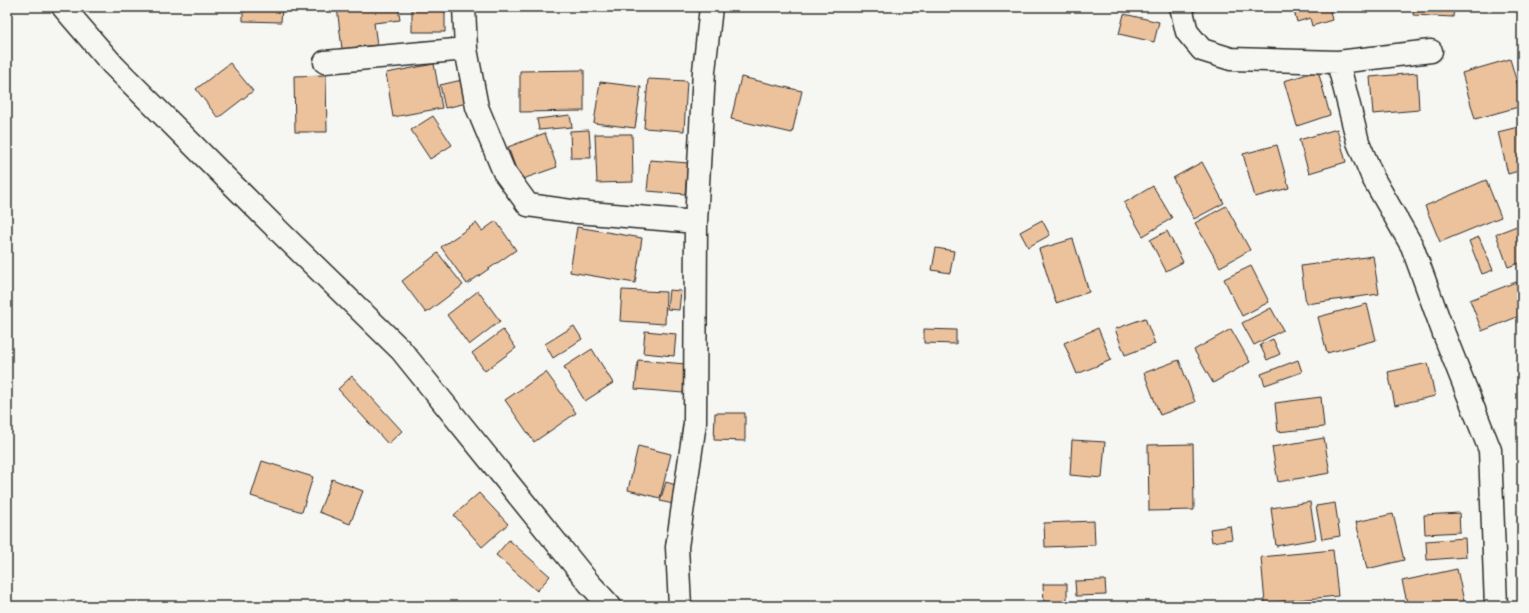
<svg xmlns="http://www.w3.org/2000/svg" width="1529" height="613" viewBox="0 0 1529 613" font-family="'Architects Daughter',sans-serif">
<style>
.building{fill:#ecc29c;stroke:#2b2b2b}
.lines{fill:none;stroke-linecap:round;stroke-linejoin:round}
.minor-casing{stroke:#2b2b2b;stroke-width:25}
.minor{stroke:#f6f6f2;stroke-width:22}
</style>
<rect width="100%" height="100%" fill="#f6f6f2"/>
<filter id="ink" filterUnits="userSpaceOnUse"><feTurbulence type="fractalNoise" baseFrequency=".025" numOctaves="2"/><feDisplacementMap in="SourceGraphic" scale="8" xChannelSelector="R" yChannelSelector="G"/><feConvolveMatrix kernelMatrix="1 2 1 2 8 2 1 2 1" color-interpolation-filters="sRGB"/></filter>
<g filter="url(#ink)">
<!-- building -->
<path class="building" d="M 243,7 L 282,7 L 281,22 L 243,21 Z
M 337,7 L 398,7 L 400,20 L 374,23 L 377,45 L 342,49 Z
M 412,7 L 445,7 L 445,32 L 412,32 Z
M 488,7 L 529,7 L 529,10 Z
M 758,7 L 785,7 L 784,10 Z
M 1293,7 L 1329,7 L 1332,20 L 1312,26 L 1310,18 L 1297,22 Z
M 1414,7 L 1454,7 L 1453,17 L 1413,15 Z
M 1124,14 L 1159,22 L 1154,42 L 1119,34 Z
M 1510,59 L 1522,100 L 1522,106 L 1475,119 L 1462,73 Z
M 230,63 L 253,91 L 218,118 L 196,89 Z
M 434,64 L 442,108 L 393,117 L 386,73 Z
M 584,70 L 584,111 L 520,112 L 520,71 Z
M 1318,71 L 1330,115 L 1297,126 L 1284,81 Z
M 1417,73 L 1419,110 L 1373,114 L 1370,77 Z
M 326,75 L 327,132 L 295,132 L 294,76 Z
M 741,77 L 802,91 L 792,133 L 731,119 Z
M 648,79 L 687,81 L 684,131 L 644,128 Z
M 462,80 L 467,103 L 445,108 L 440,85 Z
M 600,82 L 641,87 L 635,128 L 594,123 Z
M 570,115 L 572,127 L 539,130 L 537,119 Z
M 433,116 L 452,145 L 430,159 L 411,130 Z
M 1522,126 L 1522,170 L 1508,174 L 1498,132 Z
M 1337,129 L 1346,162 L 1309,173 L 1299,140 Z
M 589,130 L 591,158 L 571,158 L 570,131 Z
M 545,133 L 557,167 L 520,180 L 508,147 Z
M 595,134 L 632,134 L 633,182 L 597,183 Z
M 1277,145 L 1289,188 L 1255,197 L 1243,154 Z
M 650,160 L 688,163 L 685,194 L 647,191 Z
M 1202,162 L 1224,203 L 1194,219 L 1173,178 Z
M 1486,180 L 1501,217 L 1440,242 L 1425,206 Z
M 1153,186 L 1172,218 L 1143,236 L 1124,203 Z
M 1226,206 L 1250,250 L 1220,267 L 1195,223 Z
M 1042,220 L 1050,235 L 1028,247 L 1020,232 Z
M 496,221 L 516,250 L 467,284 L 441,247 L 476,223 L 482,231 Z
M 1522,224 L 1522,262 L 1508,267 L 1496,234 Z
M 577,227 L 642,238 L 635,283 L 570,272 Z
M 1167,231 L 1183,262 L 1166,271 L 1150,240 Z
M 1479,237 L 1493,270 L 1482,274 L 1469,241 Z
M 1073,239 L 1089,292 L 1056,303 L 1039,249 Z
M 936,248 L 954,251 L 950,273 L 932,270 Z
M 438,253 L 463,285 L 426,313 L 402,281 Z
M 1373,256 L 1379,294 L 1306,304 L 1301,266 Z
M 1251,266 L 1269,302 L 1242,316 L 1224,279 Z
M 1516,282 L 1522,296 L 1522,315 L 1482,331 L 1470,300 Z
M 622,290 L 666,292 L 665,324 L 620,321 Z
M 669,290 L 681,291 L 679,310 L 667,309 Z
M 478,291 L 500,321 L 469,345 L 447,315 Z
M 1367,304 L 1376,340 L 1327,353 L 1318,317 Z
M 1271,308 L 1283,330 L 1254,345 L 1242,323 Z
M 1145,318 L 1155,344 L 1125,355 L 1115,329 Z
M 574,326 L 582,339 L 553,358 L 545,344 Z
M 1098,328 L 1111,360 L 1077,374 L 1064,343 Z
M 924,329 L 956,330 L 956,344 L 924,343 Z
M 1231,329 L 1250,362 L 1213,383 L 1194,350 Z
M 503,330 L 516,348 L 485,371 L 472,353 Z
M 645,331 L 676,334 L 674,356 L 643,353 Z
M 1273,339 L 1280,354 L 1267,360 L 1260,345 Z
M 592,349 L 613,383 L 585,401 L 564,367 Z
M 638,360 L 686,364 L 683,393 L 635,389 Z
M 1179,360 L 1195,402 L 1160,415 L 1144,373 Z
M 1298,360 L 1302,372 L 1265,385 L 1261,374 Z
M 1428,363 L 1435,396 L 1395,405 L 1388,372 Z
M 546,372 L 576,413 L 534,442 L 505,400 Z
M 352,376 L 402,431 L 388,444 L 338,389 Z
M 1321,397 L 1324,427 L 1278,432 L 1275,403 Z
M 715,413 L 745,413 L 745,441 L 714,440 Z
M 1324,438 L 1330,473 L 1278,482 L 1272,447 Z
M 1072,440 L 1105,442 L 1102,478 L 1070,475 Z
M 1193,444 L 1194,510 L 1149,511 L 1148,445 Z
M 638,446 L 671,454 L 660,498 L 628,490 Z
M 262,461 L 313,477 L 302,512 L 251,496 Z
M 332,479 L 363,491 L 350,524 L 319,512 Z
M 666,482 L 679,486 L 673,504 L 660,501 Z
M 479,493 L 508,524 L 482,547 L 454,515 Z
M 1310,502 L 1316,539 L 1276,546 L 1271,508 Z
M 1335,503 L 1340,536 L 1322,539 L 1316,506 Z
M 1459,513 L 1460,532 L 1425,534 L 1424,515 Z
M 1393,514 L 1404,560 L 1367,569 L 1356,522 Z
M 1094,521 L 1095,545 L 1045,547 L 1044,523 Z
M 1230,526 L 1232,539 L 1212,542 L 1210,529 Z
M 1465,538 L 1466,557 L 1427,560 L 1426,541 Z
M 509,540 L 550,576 L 537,591 L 496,555 Z
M 1333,550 L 1338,596 L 1265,603 L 1261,557 Z
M 1457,569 L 1465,606 L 1408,606 L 1402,581 Z
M 1105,580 L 1106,595 L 1076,596 L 1075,581 Z
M 1043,584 L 1067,584 L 1067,602 L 1044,602 Z"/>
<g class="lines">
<defs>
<path id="minor" d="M 63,7 L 113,65 L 280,232 L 401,350 L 589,583 L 610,606
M 464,7 L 466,49 L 477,107 L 504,172 L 528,205 L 578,212 L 696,222
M 1181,7 L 1187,32 L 1202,50 L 1231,59 L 1338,62 L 1431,51
M 325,62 L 466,49
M 1338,62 L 1358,142 L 1373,178 L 1412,246 L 1444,334 L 1490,450 L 1496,606
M 680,606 L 677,547 L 695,423 L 696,222 L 704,71 L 711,7"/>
</defs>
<!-- minor casing -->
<use href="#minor" class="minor-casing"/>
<!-- minor -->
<use href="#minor" class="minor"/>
</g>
</g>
<!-- margin -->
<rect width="1529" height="613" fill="none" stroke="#f6f6f2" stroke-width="24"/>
<rect x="12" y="12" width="1505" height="589" fill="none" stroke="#2b2b2b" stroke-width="1.5" filter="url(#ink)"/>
</svg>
